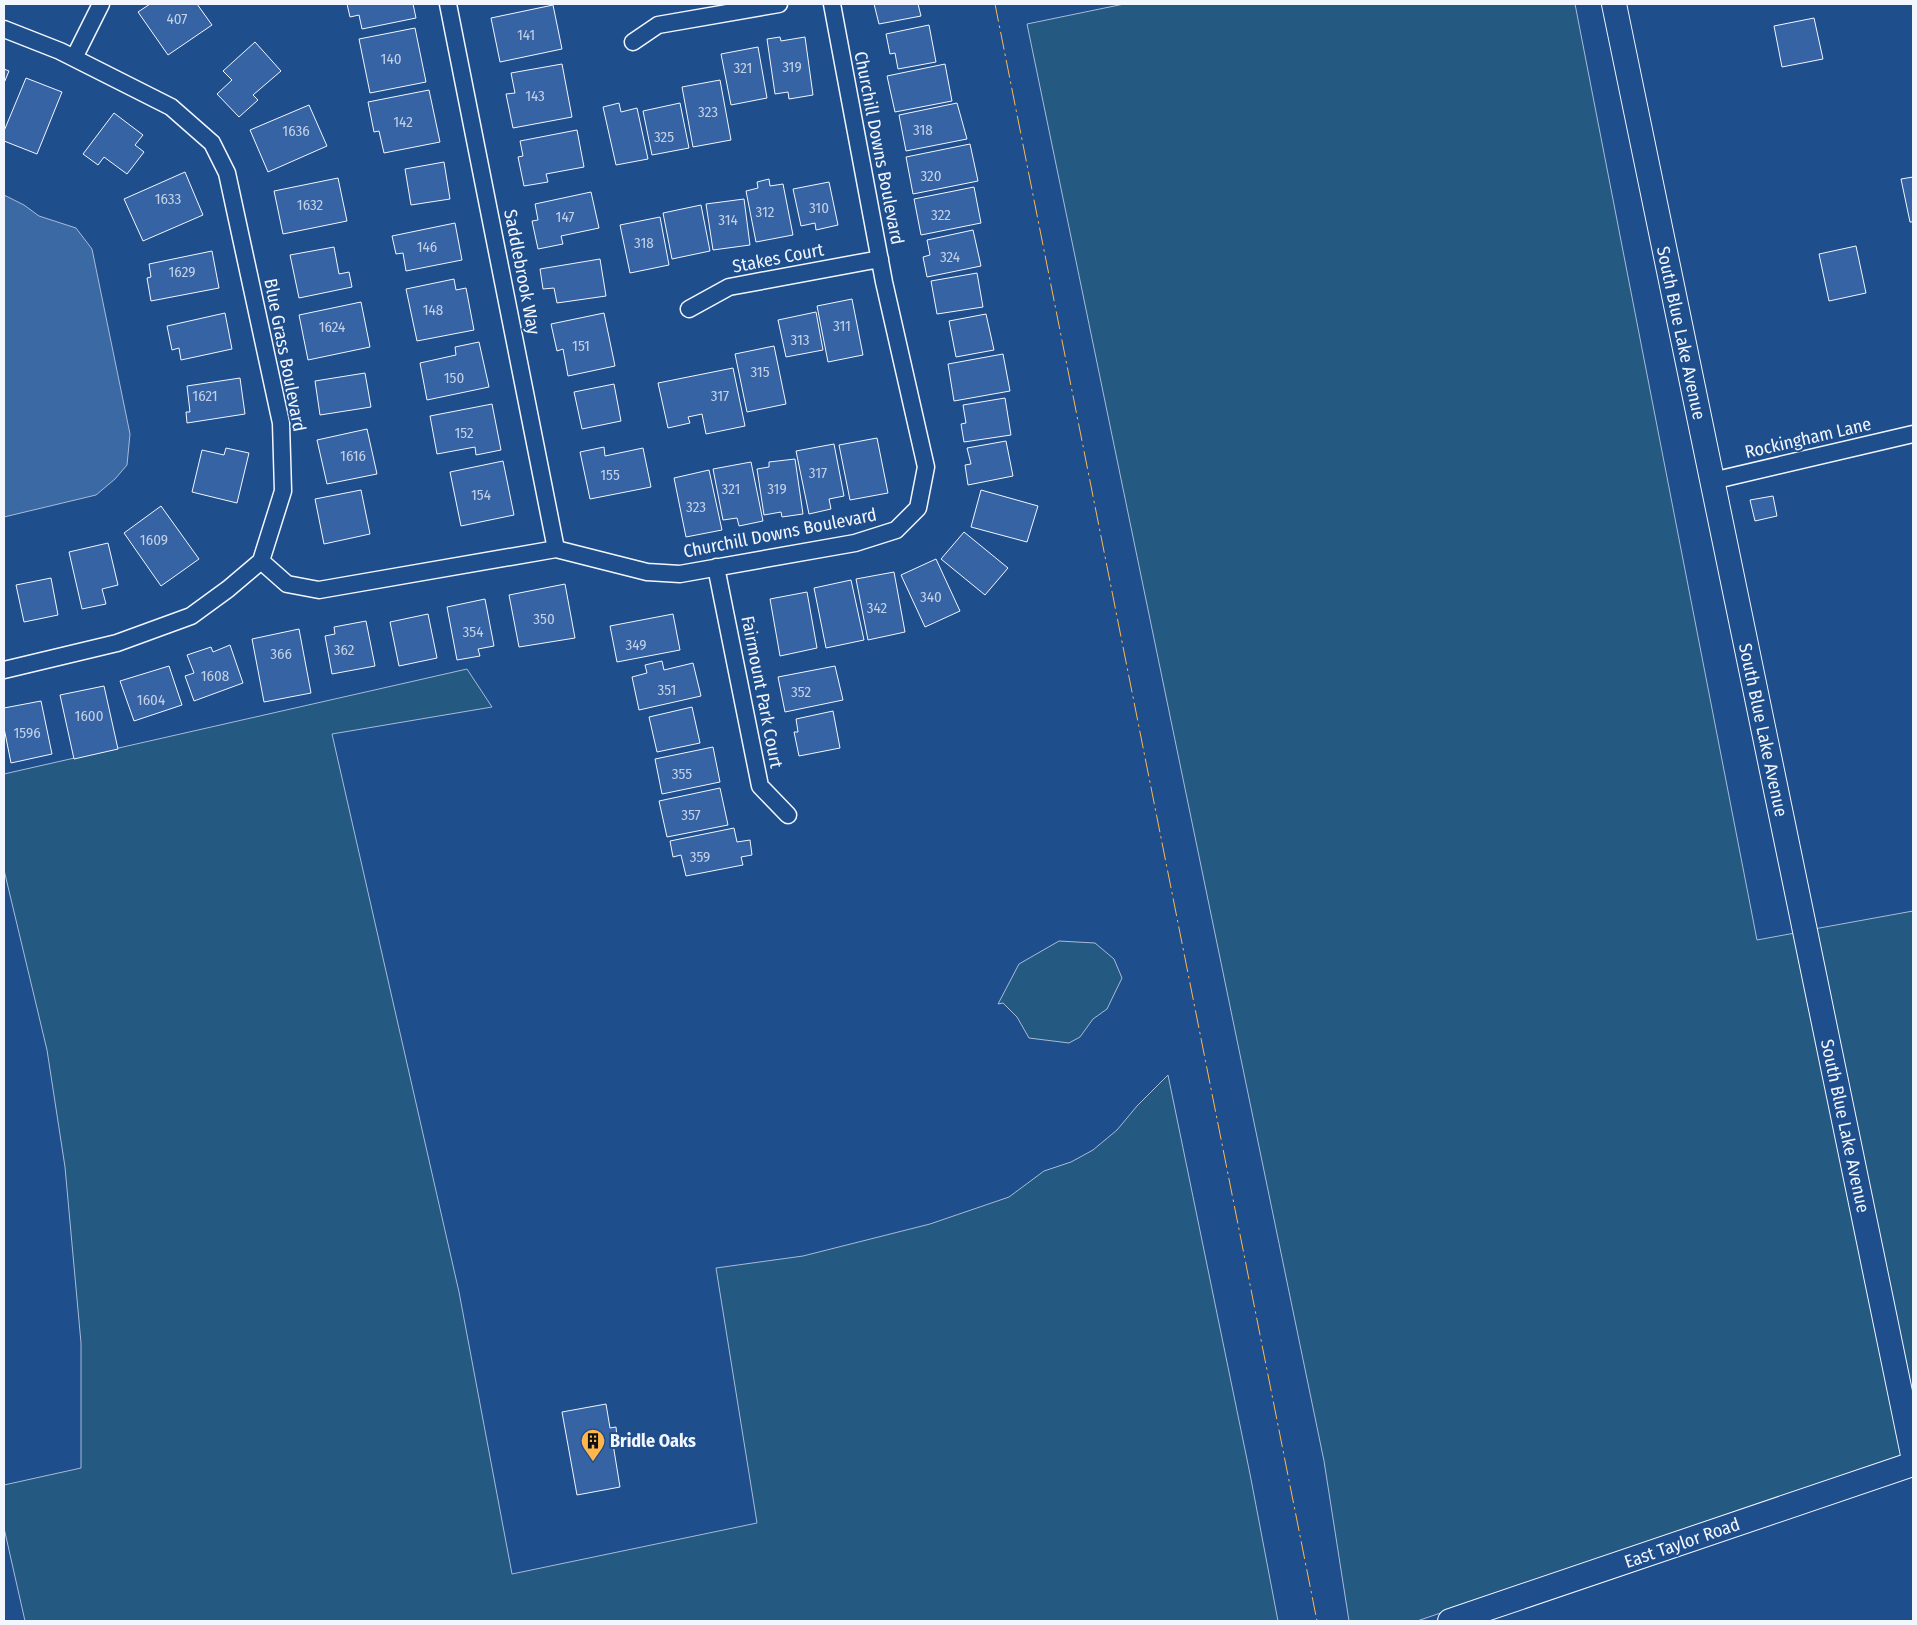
<svg xmlns="http://www.w3.org/2000/svg" width="1917" height="1625" viewBox="0 0 1917 1625" font-family="'Fira Sans Condensed',sans-serif">
<style>
.green{fill:#245a82;stroke:#a8bbd7}
.water{fill:#3b69a3;stroke:#a8bbd7}
.building{fill:#3563a3;stroke:#f2f6ff}
.lines{fill:none;stroke-linecap:round;stroke-linejoin:round}
.street-casing{stroke:#f2f6ff;stroke-width:19}
.secondary-casing{stroke:#f2f6ff;stroke-width:26}
.street{stroke:#1f4e8c;stroke-width:16}
.secondary{stroke:#1f4e8c;stroke-width:24}
.power{stroke:#ffb74d;stroke-width:1;stroke-dasharray:18 4 2.5 4;stroke-linecap:butt}
.labels{text-anchor:middle;dominant-baseline:central;stroke-width:4;stroke-linejoin:round;paint-order:stroke}
.number-label{font-size:15px;fill:#c3d1e8}
.street-label{font-size:18px;fill:#f2f6ff;stroke:#1f4e8c}
.poi-label{font-size:18px;font-weight:bold;fill:#f2f6ff;stroke:#1f4e8c;text-anchor:start}
</style>
<rect width="100%" height="100%" fill="#1f4e8c"/>
<!-- green -->
<path class="green" d="M 1124,4 L 1575,4 L 1757,940 L 1795,933 L 1904,1456 L 1417,1621 L 1349,1621 L 1324,1461 L 1027,24 Z
M 467,669 L 492,707 L 332,734 L 459,1292 L 512,1574 L 757,1523 L 716,1268 L 803,1256 L 930,1224 L 1009,1197 L 1044,1171 L 1071,1162 L 1093,1150 L 1117,1130 L 1137,1106 L 1168,1075 L 1250,1474 L 1278,1621 L 25,1621 L 4,1528 L 4,1485 L 81,1468 L 81,1343 L 65,1167 L 47,1050 L 4,870 L 4,774 Z
M 1913,911 L 1913,1408 L 1814,929 Z
M 1059,941 L 1095,943 L 1114,959 L 1122,978 L 1107,1009 L 1093,1019 L 1080,1037 L 1069,1043 L 1029,1038 L 1017,1017 L 1003,1003 L 998,1004 L 1019,964 Z"/>
<!-- water -->
<path class="water" d="M 4,195 L 24,205 L 39,216 L 76,228 L 92,249 L 130,434 L 127,465 L 115,479 L 96,495 L 4,517 Z"/>
<!-- building -->
<path class="building" d="M 150,4 L 197,4 L 212,25 L 168,55 L 138,12 Z
M 347,4 L 413,4 L 416,18 L 362,29 L 359,15 L 350,17 Z
M 874,4 L 918,4 L 921,16 L 879,24 Z
M 553,5 L 562,49 L 500,62 L 491,18 Z
M 1814,18 L 1823,59 L 1782,67 L 1774,26 Z
M 929,25 L 936,62 L 898,69 L 895,53 L 890,54 L 886,34 Z
M 415,28 L 426,82 L 370,93 L 359,39 Z
M 780,37 L 781,41 L 805,37 L 813,95 L 789,99 L 788,92 L 775,94 L 767,39 Z
M 255,42 L 281,71 L 253,95 L 258,100 L 239,117 L 217,94 L 232,80 L 223,71 Z
M 758,47 L 767,98 L 731,105 L 721,54 Z
M 562,64 L 572,117 L 513,128 L 506,94 L 515,93 L 511,73 Z
M 945,64 L 952,101 L 895,112 L 887,76 Z
M 4,69 L 9,71 L 4,83 Z
M 26,78 L 62,92 L 37,154 L 4,141 L 4,131 Z
M 720,80 L 731,140 L 693,147 L 682,87 Z
M 429,90 L 440,142 L 384,153 L 379,131 L 374,132 L 368,102 Z
M 619,103 L 621,112 L 637,108 L 648,159 L 616,165 L 603,107 Z
M 680,103 L 689,148 L 652,155 L 643,111 Z
M 957,103 L 967,139 L 906,151 L 899,115 Z
M 309,105 L 327,146 L 268,172 L 250,130 Z
M 114,113 L 143,135 L 135,145 L 144,152 L 127,174 L 104,157 L 98,165 L 83,154 Z
M 577,130 L 584,167 L 546,174 L 548,182 L 524,186 L 518,157 L 523,156 L 520,141 Z
M 970,144 L 978,181 L 913,194 L 906,157 Z
M 444,162 L 450,199 L 411,205 L 405,169 Z
M 185,172 L 203,215 L 143,241 L 124,199 Z
M 1913,177 L 1913,222 L 1910,222 L 1901,179 Z
M 338,178 L 347,221 L 283,234 L 274,191 Z
M 769,179 L 770,186 L 783,184 L 793,235 L 756,242 L 746,191 L 758,188 L 757,182 Z
M 829,182 L 838,225 L 816,230 L 815,223 L 801,226 L 793,189 Z
M 974,187 L 981,223 L 921,235 L 914,199 Z
M 591,192 L 599,228 L 561,236 L 563,244 L 538,249 L 532,221 L 538,220 L 535,204 Z
M 744,199 L 750,245 L 713,250 L 706,204 Z
M 701,205 L 710,251 L 672,259 L 663,213 Z
M 660,217 L 669,265 L 630,273 L 620,225 Z
M 455,223 L 462,260 L 406,271 L 403,253 L 396,254 L 392,236 Z
M 973,230 L 981,266 L 927,277 L 923,257 L 930,255 L 927,240 Z
M 1856,246 L 1866,293 L 1829,301 L 1819,254 Z
M 334,247 L 339,274 L 349,272 L 352,287 L 299,298 L 290,255 Z
M 212,251 L 219,288 L 151,301 L 147,278 L 151,277 L 149,264 Z
M 600,259 L 606,296 L 557,303 L 554,288 L 543,289 L 540,269 Z
M 977,273 L 983,307 L 937,314 L 931,281 Z
M 454,279 L 456,290 L 466,288 L 474,330 L 417,341 L 406,289 Z
M 852,299 L 863,355 L 828,362 L 817,306 Z
M 361,302 L 370,347 L 308,360 L 299,315 Z
M 816,312 L 823,350 L 786,357 L 778,320 Z
M 225,313 L 232,349 L 181,360 L 179,348 L 172,350 L 167,326 Z
M 604,313 L 615,366 L 568,376 L 563,349 L 557,351 L 551,324 Z
M 986,314 L 994,350 L 956,357 L 949,321 Z
M 479,342 L 489,387 L 427,400 L 420,363 L 456,355 L 455,347 Z
M 774,346 L 786,404 L 747,412 L 735,354 Z
M 1003,354 L 1010,391 L 954,401 L 948,364 Z
M 733,368 L 745,426 L 706,434 L 702,414 L 688,417 L 690,423 L 668,428 L 658,383 Z
M 365,373 L 371,407 L 320,415 L 315,381 Z
M 240,378 L 245,414 L 187,423 L 186,412 L 190,412 L 187,386 Z
M 614,384 L 621,421 L 582,429 L 574,392 Z
M 1005,398 L 1011,435 L 964,442 L 961,424 L 966,423 L 963,405 Z
M 492,404 L 501,450 L 476,455 L 475,447 L 437,454 L 430,416 Z
M 367,429 L 377,474 L 327,484 L 317,440 Z
M 877,438 L 888,493 L 850,500 L 839,445 Z
M 1006,441 L 1013,476 L 968,485 L 965,465 L 971,464 L 967,448 Z
M 834,444 L 844,496 L 829,499 L 831,509 L 809,514 L 796,451 Z
M 604,447 L 605,456 L 643,448 L 651,487 L 590,499 L 580,452 Z
M 226,448 L 249,453 L 237,503 L 192,492 L 202,450 L 224,455 Z
M 795,459 L 803,514 L 782,517 L 781,512 L 764,515 L 757,469 L 769,467 L 769,462 Z
M 503,461 L 514,515 L 461,526 L 450,472 Z
M 751,462 L 763,521 L 739,526 L 737,518 L 723,520 L 713,469 Z
M 709,470 L 722,530 L 686,537 L 674,478 Z
M 361,490 L 370,534 L 324,544 L 315,499 Z
M 981,490 L 1038,506 L 1027,542 L 971,527 Z
M 1773,496 L 1777,516 L 1755,521 L 1750,500 Z
M 161,506 L 199,559 L 161,586 L 124,533 Z
M 964,532 L 1008,568 L 985,595 L 941,559 Z
M 108,543 L 118,585 L 102,589 L 106,604 L 82,609 L 69,552 Z
M 936,559 L 960,611 L 925,627 L 901,575 Z
M 894,572 L 905,632 L 868,640 L 856,579 Z
M 51,578 L 58,615 L 24,622 L 16,585 Z
M 851,580 L 864,640 L 826,648 L 814,588 Z
M 565,584 L 575,638 L 519,647 L 509,595 Z
M 807,592 L 817,648 L 780,656 L 770,599 Z
M 485,599 L 494,646 L 478,649 L 480,656 L 457,660 L 447,607 Z
M 428,614 L 437,658 L 399,666 L 390,622 Z
M 673,614 L 680,650 L 617,662 L 610,626 Z
M 366,621 L 375,666 L 332,674 L 325,636 L 335,634 L 334,627 Z
M 299,629 L 311,693 L 264,702 L 252,639 Z
M 230,645 L 243,683 L 194,701 L 185,676 L 194,673 L 187,655 L 211,647 L 213,652 Z
M 662,661 L 664,670 L 693,663 L 701,696 L 639,710 L 632,677 L 647,673 L 645,665 Z
M 169,666 L 182,705 L 134,721 L 120,681 Z
M 835,666 L 843,700 L 785,712 L 778,677 Z
M 104,686 L 118,749 L 74,759 L 60,695 Z
M 41,701 L 52,754 L 11,763 L 4,728 L 4,708 Z
M 692,707 L 700,743 L 657,752 L 649,717 Z
M 833,711 L 840,748 L 799,756 L 794,732 L 798,732 L 796,719 Z
M 713,747 L 720,782 L 662,794 L 655,759 Z
M 720,788 L 728,825 L 667,837 L 659,801 Z
M 734,828 L 737,842 L 750,840 L 752,855 L 741,857 L 743,865 L 686,876 L 681,855 L 673,857 L 670,841 Z
M 606,1404 L 610,1428 L 616,1427 L 617,1437 L 612,1438 L 620,1487 L 577,1495 L 562,1412 Z"/>
<g class="lines">
<defs>
<path id="street" d="M 448,4 L 556,549
M 4,29 L 60,51 L 171,107 L 212,143 L 227,173 L 281,423 L 283,491 L 261,561 L 228,589 L 191,616 L 117,643 L 4,670
M 633,42 L 658,25 L 779,4
M 74,58 L 101,4
M 689,309 L 729,287 L 880,259
M 1712,481 L 1913,434
M 261,561 L 287,584 L 319,590 L 556,549 L 647,572 L 680,574 L 855,543 L 896,530 L 918,508 L 926,467 L 884,282 L 832,4
M 716,567 L 760,786 L 788,815"/>
<path id="secondary" d="M 1614,4 L 1913,1455
M 1450,1621 L 1913,1464"/>
</defs>
<!-- street casing -->
<use href="#street" class="street-casing"/>
<!-- secondary casing -->
<use href="#secondary" class="secondary-casing"/>
<!-- street -->
<use href="#street" class="street"/>
<!-- secondary -->
<use href="#secondary" class="secondary"/>
<!-- power -->
<path class="power" d="M 995,4 L 1317,1621"/>
</g>
<!-- icons -->
<defs>
<symbol id="building-pin" viewBox="-11 -11 22 30"><path d="M0 17L-7.5 6A9.5 9.5 0 1 1 7.5 6Z" fill="#ffb74d" stroke="#1f4e8c"/><path d="M-4-6H4V6H1V3H-1V6H-4ZM-2.5-4.3h1.7v1.8h-1.7ZM.8-4.3h1.7v1.8H.8ZM-2.5-1h1.7V.8h-1.7ZM.8-1h1.7V.8H.8Z" fill="#111"/></symbol>
</defs>
<g fill-rule="evenodd">
<use href="#building-pin" x="579" y="1427" width="28" height="38"/>
</g>
<g class="labels">
<!-- number labels -->
<g class="number-label">
<text x="177" y="19">407</text>
<text x="526" y="35">141</text>
<text x="391" y="59">140</text>
<text x="792" y="67">319</text>
<text x="743" y="68">321</text>
<text x="535" y="96">143</text>
<text x="708" y="112">323</text>
<text x="403" y="122">142</text>
<text x="923" y="130">318</text>
<text x="296" y="131">1636</text>
<text x="664" y="137">325</text>
<text x="931" y="176">320</text>
<text x="168" y="199">1633</text>
<text x="310" y="205">1632</text>
<text x="819" y="208">310</text>
<text x="765" y="212">312</text>
<text x="941" y="215">322</text>
<text x="565" y="217">147</text>
<text x="728" y="220">314</text>
<text x="644" y="243">318</text>
<text x="427" y="247">146</text>
<text x="950" y="257">324</text>
<text x="182" y="272">1629</text>
<text x="433" y="310">148</text>
<text x="842" y="326">311</text>
<text x="332" y="327">1624</text>
<text x="800" y="340">313</text>
<text x="581" y="346">151</text>
<text x="760" y="372">315</text>
<text x="454" y="378">150</text>
<text x="205" y="396">1621</text>
<text x="720" y="396">317</text>
<text x="464" y="433">152</text>
<text x="353" y="456">1616</text>
<text x="818" y="473">317</text>
<text x="610" y="475">155</text>
<text x="731" y="489">321</text>
<text x="777" y="489">319</text>
<text x="481" y="495">154</text>
<text x="696" y="507">323</text>
<text x="154" y="540">1609</text>
<text x="931" y="597">340</text>
<text x="877" y="608">342</text>
<text x="544" y="619">350</text>
<text x="473" y="632">354</text>
<text x="636" y="645">349</text>
<text x="344" y="650">362</text>
<text x="281" y="654">366</text>
<text x="215" y="676">1608</text>
<text x="667" y="690">351</text>
<text x="801" y="692">352</text>
<text x="151" y="700">1604</text>
<text x="89" y="716">1600</text>
<text x="27" y="733">1596</text>
<text x="682" y="774">355</text>
<text x="691" y="815">357</text>
<text x="700" y="857">359</text>
</g>
<!-- street labels -->
<g class="street-label">
<text transform="translate(879 148) rotate(79)">Churchill Downs Boulevard</text>
<text transform="translate(778 258) rotate(-11)">Stakes Court</text>
<text transform="translate(522 272) rotate(79)">Saddlebrook Way</text>
<text transform="translate(1681 333) rotate(78)">South Blue Lake Avenue</text>
<text transform="translate(285 355) rotate(79)">Blue Grass Boulevard</text>
<text transform="translate(1808 438) rotate(-13)">Rockingham Lane</text>
<text transform="translate(780 533) rotate(-11)">Churchill Downs Boulevard</text>
<text transform="translate(762 692) rotate(79)">Fairmount Park Court</text>
<text transform="translate(1763 730) rotate(78)">South Blue Lake Avenue</text>
<text transform="translate(1845 1126) rotate(78)">South Blue Lake Avenue</text>
<text transform="translate(1682 1543) rotate(-19)">East Taylor Road</text>
</g>
<!-- poi labels -->
<g class="poi-label">
<text x="610" y="1441">Bridle Oaks</text>
</g>
</g>
<!-- border -->
<rect width="1917" height="1625" fill="none" stroke="#f2f6ff" stroke-width="10"/>
</svg>
